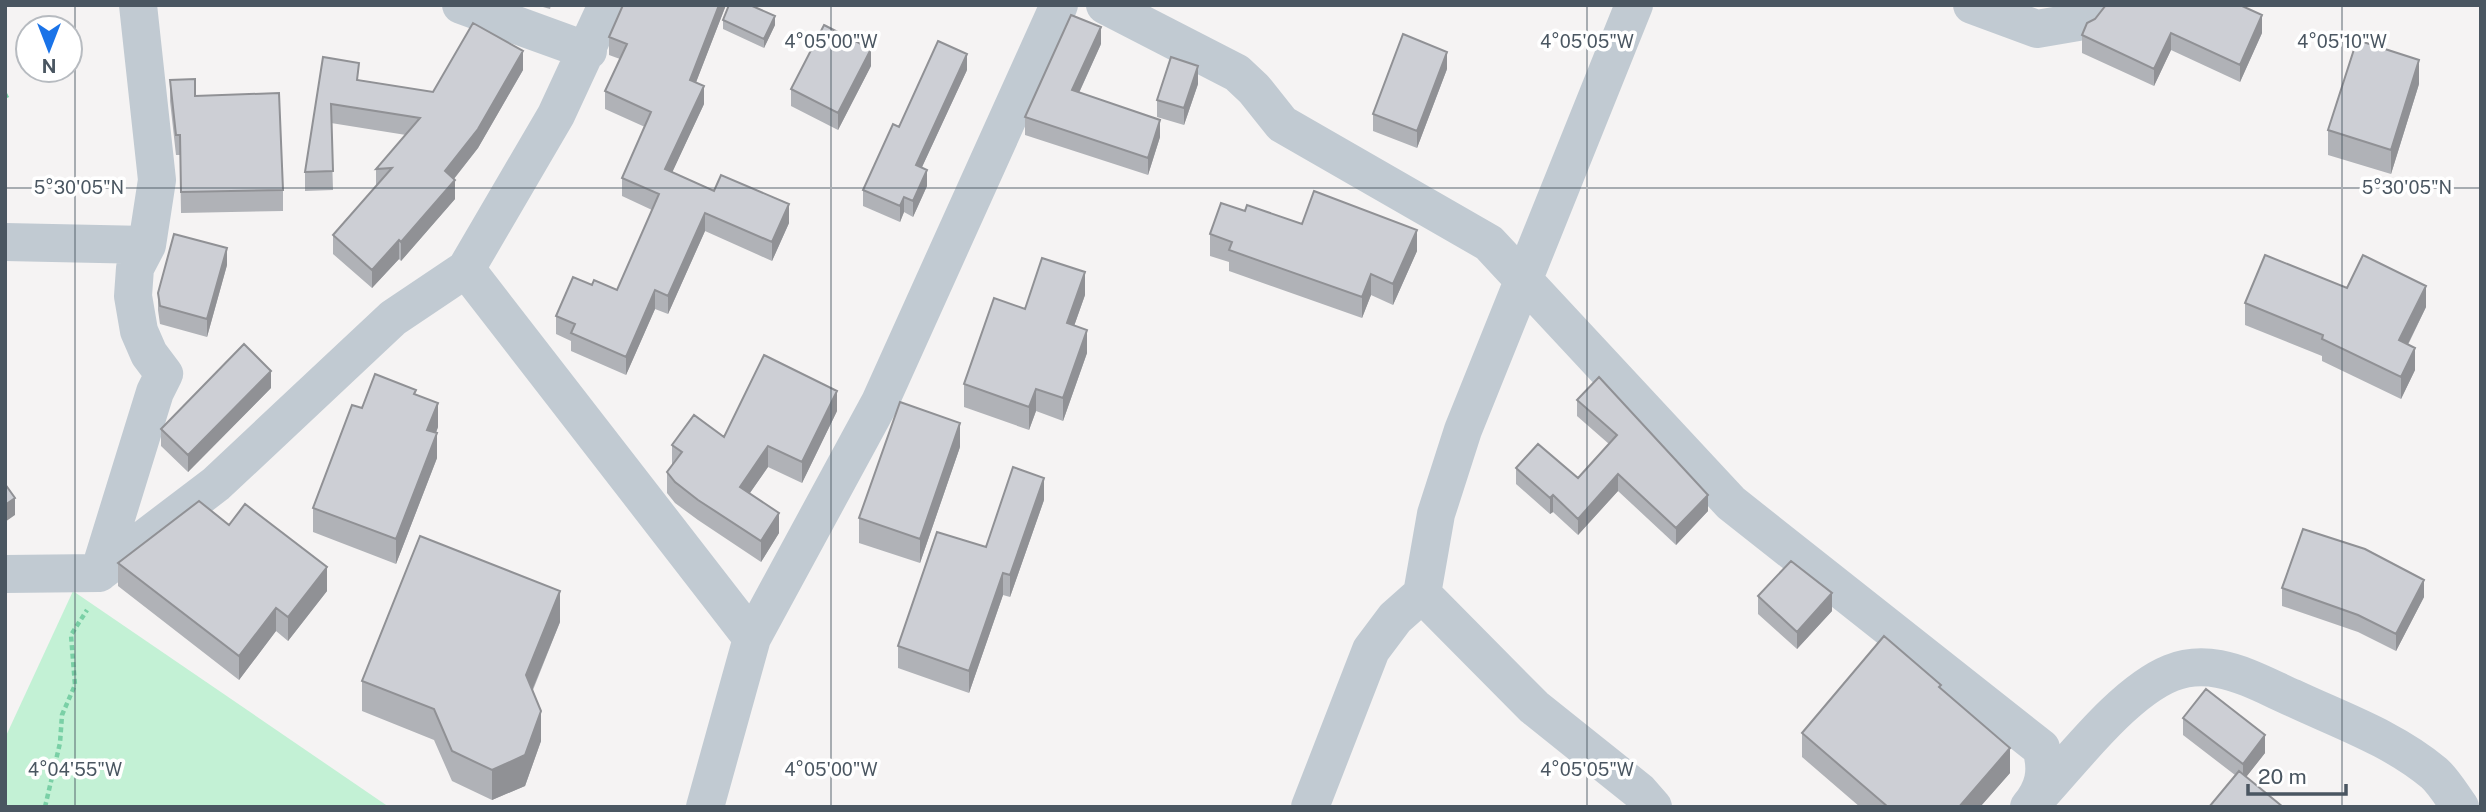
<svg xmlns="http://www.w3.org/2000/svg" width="2486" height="812" viewBox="0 0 2486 812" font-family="'Public Sans',sans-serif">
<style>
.green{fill:#c3f1d5}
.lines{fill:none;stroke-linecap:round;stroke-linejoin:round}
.path{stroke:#7ad0a6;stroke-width:4.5;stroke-dasharray:5 3.5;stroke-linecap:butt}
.minor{stroke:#c1cad2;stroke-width:38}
.wall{fill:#b0b2b7}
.shaded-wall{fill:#909195}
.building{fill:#cdcfd5;stroke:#909195;stroke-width:2}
.ticks{fill:none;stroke:#4a5661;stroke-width:2;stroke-opacity:0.45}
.ticks-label{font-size:18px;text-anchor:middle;fill:#4a5661;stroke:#fff;stroke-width:7;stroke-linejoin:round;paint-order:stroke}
</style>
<rect width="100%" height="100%" fill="#f5f3f3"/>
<!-- green -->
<path class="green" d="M 73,591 L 389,807 L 5,807 L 5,738 Z"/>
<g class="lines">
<!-- path -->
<path class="path" d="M 5,94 L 7,98
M 45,807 L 60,743 L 62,715 L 75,685 L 71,635 L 87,610"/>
<!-- minor -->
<path class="minor" d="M 461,5 L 588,51
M 1105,5 L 1237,73 L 1254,89 L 1282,124 L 1489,243 L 1731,503 L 2041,748 C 2048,771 2044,789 2029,807
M 1972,5 L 2037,29 L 2078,22 L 2092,5
M 5,242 L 147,245
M 466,269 L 752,638
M 99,573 L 155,392 L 164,374 L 149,354 L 139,331 L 133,296 L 135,268 L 147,245 L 157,180 L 138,5
M 5,574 L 99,573 L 216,484 L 393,318 L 466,269 L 556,115 L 607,5
M 1422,594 L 1534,707 L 1639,791 L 1653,807
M 2039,796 C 2074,758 2124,692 2171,673 C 2186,667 2203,666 2219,669 C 2245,674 2268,687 2293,698 C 2342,721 2392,738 2434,773 C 2444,782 2452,796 2460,807
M 705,807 L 752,638 L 880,402 L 1059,5
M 1310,807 L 1371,650 L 1395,618 L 1422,594 L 1436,514 L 1463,430 L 1634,5"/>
</g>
<!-- wall -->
<path class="wall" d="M 536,5 L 551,5 L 550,9 Z
M 726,5 L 696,82 L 704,104 L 672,172 L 789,223 L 772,261 L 705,231 L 668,314 L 655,309 L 626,375 L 571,351 L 571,341 L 556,334 L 556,316 L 592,285 L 617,290 L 652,210 L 622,196 L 622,178 L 645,127 L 605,109 L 605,91 L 620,59 L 609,55 L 609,37 Z
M 2095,19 L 2262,33 L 2240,82 L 2171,50 L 2154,86 L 2082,53 L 2082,35 Z
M 723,20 L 775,25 L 764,48 L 723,29 Z
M 1101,44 L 1079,93 L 1160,137 L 1148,175 L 1025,135 L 1025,117 Z
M 323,57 L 359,80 L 433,92 L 523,70 L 478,148 L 454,179 L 455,199 L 401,261 L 399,259 L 372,288 L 333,254 L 333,235 L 376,187 L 376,169 L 406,135 L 331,123 L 333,190 L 305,191 L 305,172 Z
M 871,66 L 838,130 L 791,106 L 791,89 Z
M 1447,69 L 1417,148 L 1373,131 L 1373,114 Z
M 967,70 L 922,167 L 927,186 L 913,217 L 904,212 L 900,222 L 863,206 L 863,190 L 899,127 Z
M 170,80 L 195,96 L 283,190 L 283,211 L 181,213 L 180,155 L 176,155 L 170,101 Z
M 1198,84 L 1184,125 L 1157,117 L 1157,100 Z
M 2419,84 L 2391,174 L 2328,155 L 2328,130 Z
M 1245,211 L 1302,224 L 1417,251 L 1393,305 L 1371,295 L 1362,318 L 1229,271 L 1229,262 L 1210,256 L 1210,234 Z
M 227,265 L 207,337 L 160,324 L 158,310 L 158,293 Z
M 2347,288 L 2426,307 L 2408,345 L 2415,370 L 2401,399 L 2322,361 L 2322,356 L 2245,325 L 2245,303 Z
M 1085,295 L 1074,326 L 1087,353 L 1063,421 L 1036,411 L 1029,430 L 964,407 L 964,384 L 1025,309 Z
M 271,388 L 188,472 L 161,446 L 161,429 Z
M 416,395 L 438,427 L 436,433 L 437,458 L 396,564 L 313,532 L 313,508 L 362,408 Z
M 1577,400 L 1708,511 L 1676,545 L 1618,491 L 1578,535 L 1553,512 L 1550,514 L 1516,484 L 1516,468 L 1578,478 L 1609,444 L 1577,416 Z
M 837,411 L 802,483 L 768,467 L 750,493 L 779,533 L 761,562 L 698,520 L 675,503 L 667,493 L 667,472 L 672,465 L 672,445 L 724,437 Z
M 960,447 L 920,563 L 859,543 L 859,518 Z
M 1044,500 L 1010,597 L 1003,595 L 969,693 L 898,668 L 898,646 L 986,547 Z
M 229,525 L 327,591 L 288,641 L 276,631 L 239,680 L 118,586 L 118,563 Z
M 2282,588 L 2424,597 L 2396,651 L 2358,632 L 2282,606 Z
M 1758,596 L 1832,611 L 1797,649 L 1758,614 Z
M 560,622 L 533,690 L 541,741 L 525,786 L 492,800 L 452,781 L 434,740 L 362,711 L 362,681 Z
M 1941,689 L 2010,773 L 1980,807 L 1860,807 L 1802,757 L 1802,733 Z
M 2183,718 L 2265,753 L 2246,777 L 2235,775 L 2183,735 Z"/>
<!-- shaded-wall -->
<path class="shaded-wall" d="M 719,5 L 726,5 L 690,98 L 690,80 Z
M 2262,15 L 2262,33 L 2240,82 L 2240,65 Z
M 775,16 L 775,25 L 764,48 L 764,39 Z
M 1101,27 L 1101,44 L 1072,108 L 1072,90 Z
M 2171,33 L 2171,50 L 2154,86 L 2154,69 Z
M 871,49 L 871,66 L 838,130 L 838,113 Z
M 523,51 L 523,70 L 478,148 L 445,190 L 445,171 Z
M 1447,52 L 1447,69 L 1417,148 L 1417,131 Z
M 967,54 L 967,70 L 916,180 L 916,165 Z
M 2419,60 L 2419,84 L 2391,174 L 2391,150 Z
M 1198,66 L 1198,84 L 1184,125 L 1184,108 Z
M 704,86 L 704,104 L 665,188 L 665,169 Z
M 1160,120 L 1160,137 L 1148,175 L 1148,158 Z
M 927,170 L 927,186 L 913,217 L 913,201 Z
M 455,180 L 455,199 L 401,261 L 401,242 Z
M 904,197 L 904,212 L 900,222 L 900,206 Z
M 789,204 L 789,223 L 772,261 L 772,242 Z
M 705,213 L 705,231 L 668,314 L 668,296 Z
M 1417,230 L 1417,251 L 1393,305 L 1393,284 Z
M 399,240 L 399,259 L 372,288 L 372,270 Z
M 227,248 L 227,265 L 207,337 L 207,319 Z
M 1085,272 L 1085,295 L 1067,346 L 1067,323 Z
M 1371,274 L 1371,295 L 1362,318 L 1362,297 Z
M 2426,286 L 2426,307 L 2399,362 L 2399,340 Z
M 655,290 L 655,309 L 626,375 L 626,357 Z
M 1087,330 L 1087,353 L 1063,421 L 1063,398 Z
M 2415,348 L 2415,370 L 2401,399 L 2401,377 Z
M 271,371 L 271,388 L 188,472 L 188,455 Z
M 1036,389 L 1036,411 L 1029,430 L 1029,407 Z
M 837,391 L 837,411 L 802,483 L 802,462 Z
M 438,403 L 438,427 L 427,455 L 427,430 Z
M 960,423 L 960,447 L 920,563 L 920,539 Z
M 437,433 L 437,458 L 396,564 L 396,539 Z
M 768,446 L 768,467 L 740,507 L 740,487 Z
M 1618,474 L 1618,491 L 1578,535 L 1578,519 Z
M 1044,478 L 1044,500 L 1010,597 L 1010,575 Z
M 1553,495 L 1553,512 L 1550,514 L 1550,498 Z
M 1708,495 L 1708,511 L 1676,545 L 1676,528 Z
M 15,498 L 15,515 L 5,522 L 5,505 Z
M 779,513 L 779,533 L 761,562 L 761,541 Z
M 327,567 L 327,591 L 288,641 L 288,617 Z
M 1003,573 L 1003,595 L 969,693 L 969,671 Z
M 2424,580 L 2424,597 L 2396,651 L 2396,634 Z
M 560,591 L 560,622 L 526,705 L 526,675 Z
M 1832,593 L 1832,611 L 1797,649 L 1797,632 Z
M 276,608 L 276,631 L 239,680 L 239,656 Z
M 541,711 L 541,741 L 525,786 L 492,800 L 492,770 Z
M 2265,735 L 2265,753 L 2243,781 L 2243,764 Z
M 2010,748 L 2010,773 L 1980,807 L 1959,807 Z"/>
<!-- building -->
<path class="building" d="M 623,5 L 719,5 L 690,80 L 704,86 L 665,169 L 714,191 L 721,175 L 789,204 L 772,242 L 705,213 L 668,296 L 655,290 L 626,357 L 571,333 L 575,324 L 556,316 L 573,277 L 592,285 L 594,280 L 617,290 L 659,194 L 622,178 L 651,112 L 605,91 L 627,44 L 609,37 Z
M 729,5 L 750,5 L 775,16 L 764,39 L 723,20 Z
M 2106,5 L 2240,5 L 2262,15 L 2240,65 L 2171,33 L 2154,69 L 2082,35 L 2087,23 L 2095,19 Z
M 1071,15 L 1101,27 L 1072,90 L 1160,120 L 1148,158 L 1025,117 Z
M 473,23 L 523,51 L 478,129 L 445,171 L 455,180 L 401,242 L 399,240 L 372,270 L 333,235 L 392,168 L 376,169 L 420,118 L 331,104 L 333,171 L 305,172 L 323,57 L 359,63 L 357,80 L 433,92 Z
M 824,25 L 871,49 L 838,113 L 791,89 Z
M 1403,34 L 1447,52 L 1417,131 L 1373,114 Z
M 2357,40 L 2419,60 L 2391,150 L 2328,130 Z
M 938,41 L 967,54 L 916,165 L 927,170 L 913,201 L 904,197 L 900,206 L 863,190 L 893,124 L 899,127 Z
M 1171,57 L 1198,66 L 1184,108 L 1157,100 Z
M 195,79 L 195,96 L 279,93 L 283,190 L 181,192 L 180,135 L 176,135 L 170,80 Z
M 1314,191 L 1417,230 L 1393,284 L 1371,274 L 1362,297 L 1229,250 L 1232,242 L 1210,234 L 1221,203 L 1245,211 L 1247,205 L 1302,224 Z
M 174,234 L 227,248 L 207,319 L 160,306 L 158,293 Z
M 2265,255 L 2347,288 L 2363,255 L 2426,286 L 2399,340 L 2415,348 L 2401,377 L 2322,339 L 2323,335 L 2245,303 Z
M 1042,258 L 1085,272 L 1067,323 L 1087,330 L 1063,398 L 1036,389 L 1029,407 L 964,384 L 994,298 L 1025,309 Z
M 244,344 L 271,371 L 188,455 L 161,429 Z
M 764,355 L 837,391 L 802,462 L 768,446 L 740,487 L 779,513 L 761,541 L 698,500 L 675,482 L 667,472 L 682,452 L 672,445 L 694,415 L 724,437 Z
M 375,374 L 416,390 L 414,394 L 438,403 L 427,430 L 437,433 L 396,539 L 313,508 L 352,405 L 362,408 Z
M 1599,377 L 1708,495 L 1676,528 L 1618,474 L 1578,519 L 1553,495 L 1550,498 L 1516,468 L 1538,444 L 1578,478 L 1617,435 L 1577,400 Z
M 900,402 L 960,423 L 920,539 L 859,518 Z
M 1013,467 L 1044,478 L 1010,575 L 1003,573 L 969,671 L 898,646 L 937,532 L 986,547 Z
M 5,484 L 15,498 L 5,505 Z
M 199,501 L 229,525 L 245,504 L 327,567 L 288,617 L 276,608 L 239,656 L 118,563 Z
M 2303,529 L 2365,549 L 2424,580 L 2396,634 L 2358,615 L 2282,588 Z
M 420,536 L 560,591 L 526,675 L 541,711 L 525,755 L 492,770 L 452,751 L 434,709 L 362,681 Z
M 1791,561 L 1832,593 L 1797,632 L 1758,596 Z
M 1884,636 L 1941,685 L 1939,687 L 2010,748 L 1959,807 L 1888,807 L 1802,733 Z
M 2206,689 L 2265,735 L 2243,764 L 2183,718 Z
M 2239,771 L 2283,807 L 2209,807 Z"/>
<!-- ticks -->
<path class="ticks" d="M 75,5 L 75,807M 831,5 L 831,807M 1587,5 L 1587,807M 2342,5 L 2342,807M 5,188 L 2481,188"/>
<g class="ticks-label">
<text x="831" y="48">4°05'00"W</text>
<text x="1587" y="48">4°05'05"W</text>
<text x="2342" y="48">4°05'10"W</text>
<text x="2407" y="194">5°30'05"N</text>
<text x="79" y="194">5°30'05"N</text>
<text x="75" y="776">4°04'55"W</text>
<text x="831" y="776">4°05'00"W</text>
<text x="1587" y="776">4°05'05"W</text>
</g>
<!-- border -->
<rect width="2486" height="812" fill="none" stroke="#4a5661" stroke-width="14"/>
<!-- north arrow -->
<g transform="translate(49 49) rotate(180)"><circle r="33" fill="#ffffff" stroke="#b7bbc0" stroke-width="2"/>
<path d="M0-5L12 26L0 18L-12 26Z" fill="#1a73e8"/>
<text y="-10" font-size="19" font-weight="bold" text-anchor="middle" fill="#4a5661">N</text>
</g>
<!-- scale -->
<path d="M2248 784v10h98v-10" fill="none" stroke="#4a5661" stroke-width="3.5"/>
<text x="2258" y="784" font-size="21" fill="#4a5661" stroke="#ffffff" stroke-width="5" paint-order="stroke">20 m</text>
</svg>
